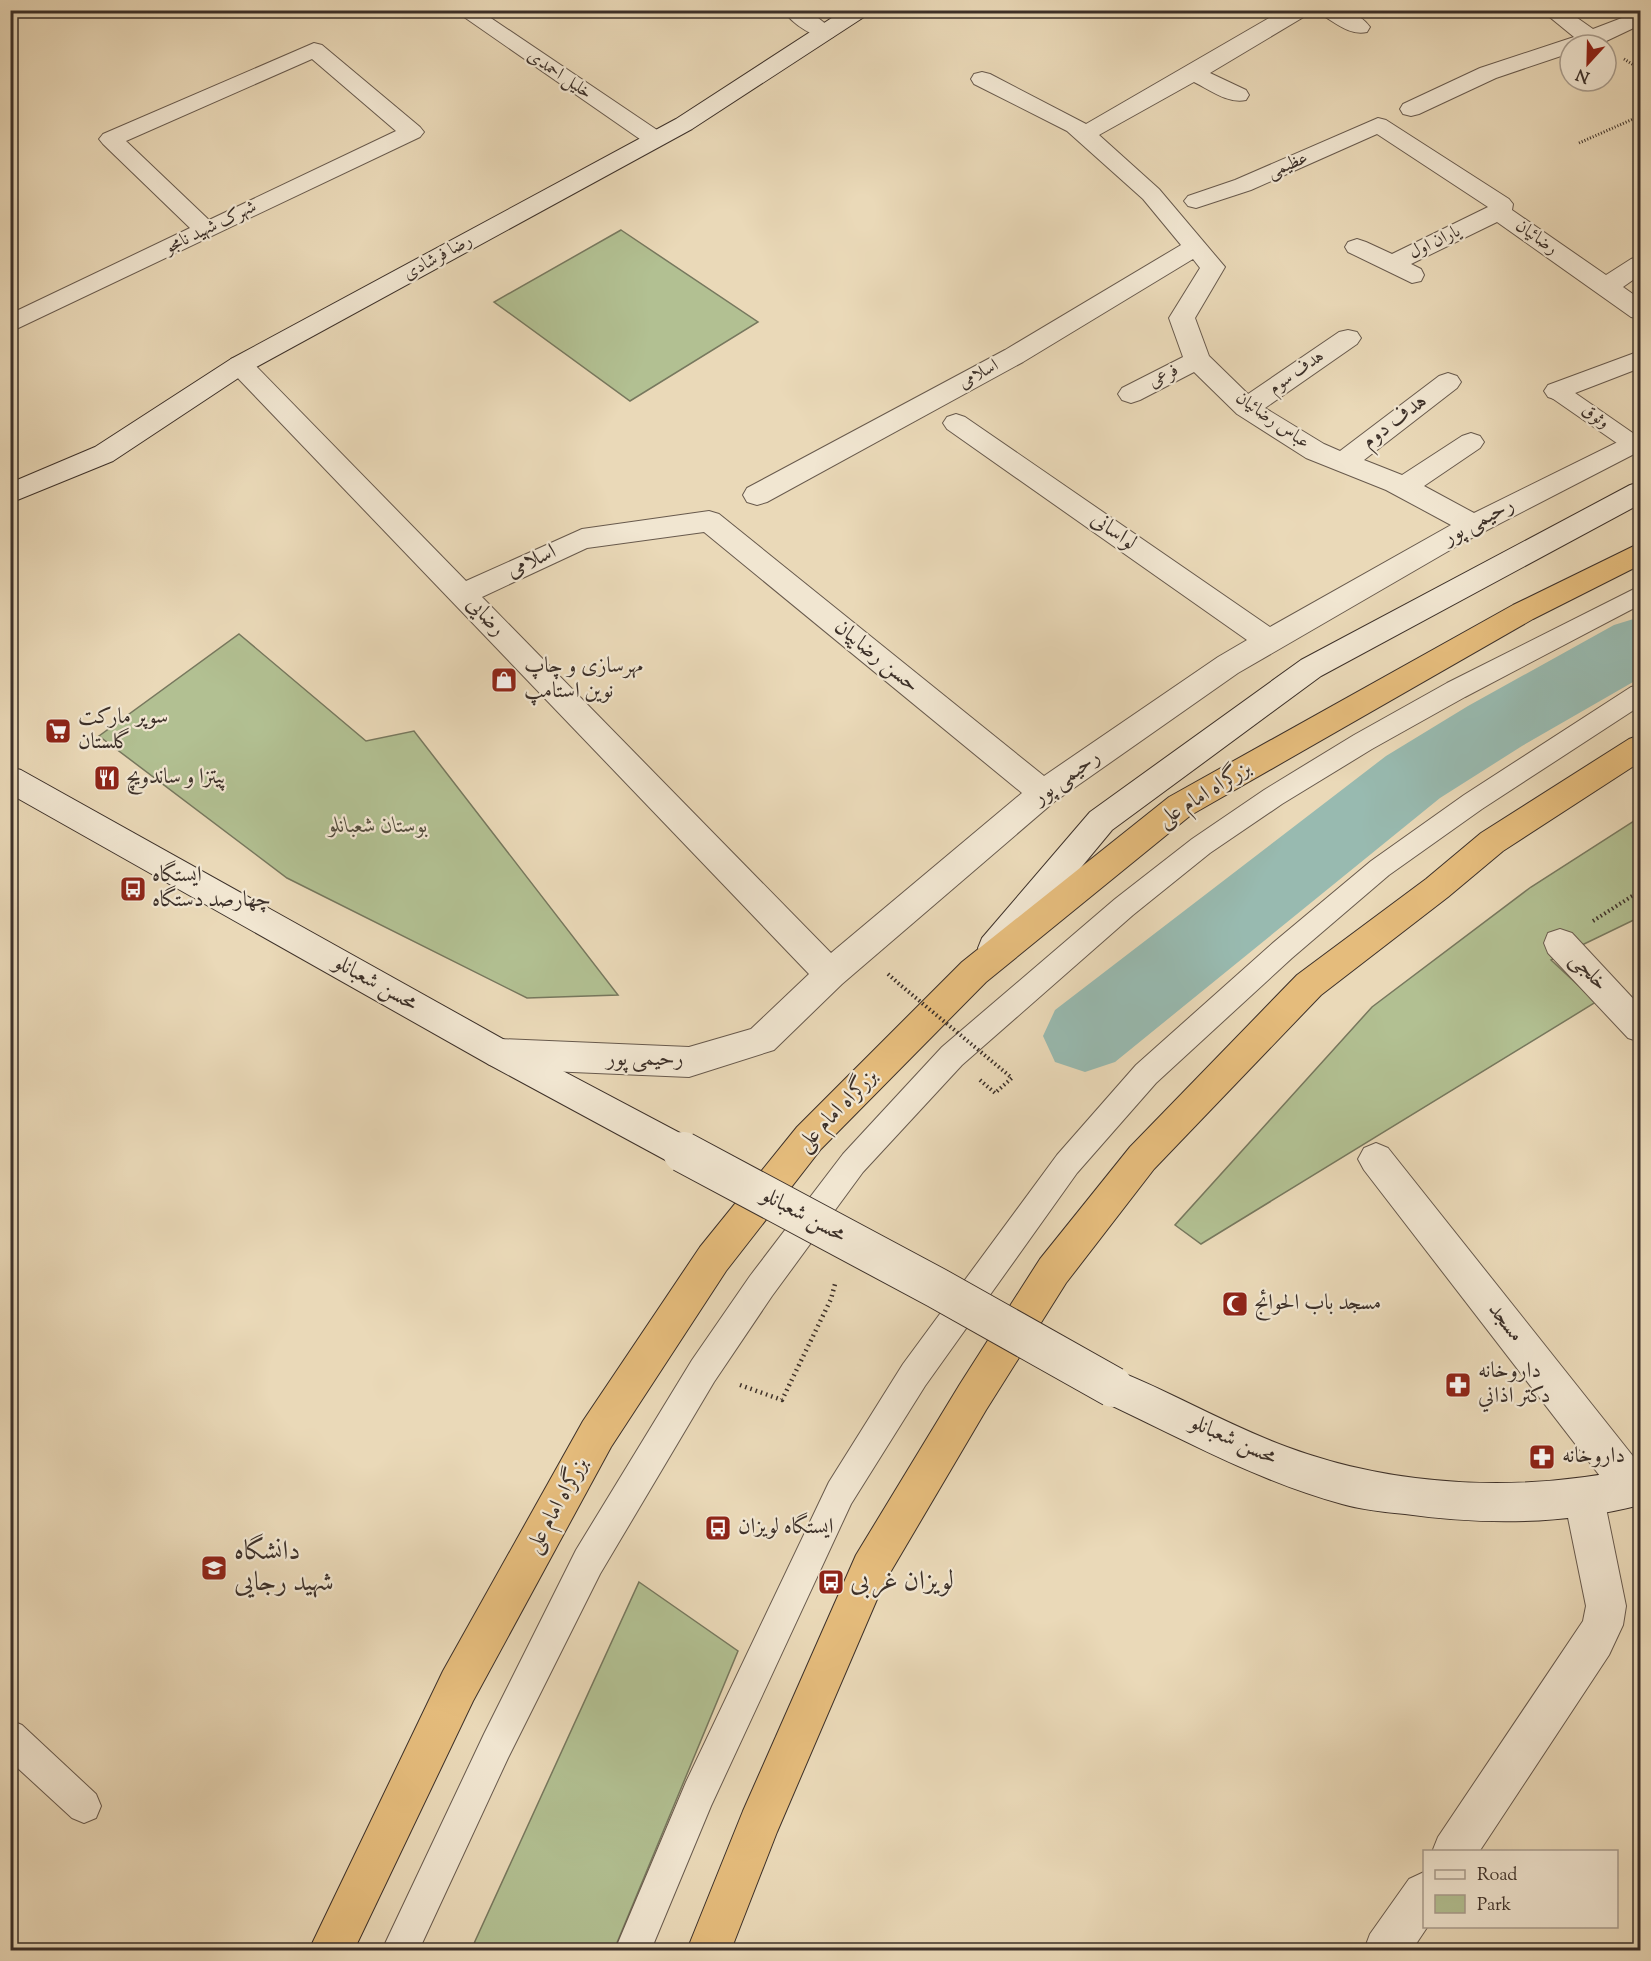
<svg xmlns="http://www.w3.org/2000/svg" width="1651" height="1961" viewBox="0 0 1651 1961" font-family="'Sorts Mill Goudy',Amiri,serif">
<style>
.green{fill:#b2c092;stroke:#77785e;stroke-width:1.5}
.lines{fill:none;stroke-linecap:round;stroke-linejoin:round}
.river{fill:#98bab0;fill-rule:evenodd}
.service-casing{stroke:#685a4d;stroke-width:2}
.minor-casing{stroke:#685a4d;stroke-width:2}
.secondary-casing{stroke:#3c3029;stroke-width:2}
.trunk-casing{stroke:#3c3029;stroke-width:2}
.path-far2{stroke:#3c3029;stroke-width:3;stroke-dasharray:1 2;stroke-linecap:butt}
.path-far1{stroke:#3c3029;stroke-width:4;stroke-dasharray:1.5 3;stroke-linecap:butt}
.path{stroke:#3c3029;stroke-width:4.5;stroke-dasharray:1.5 4;stroke-linecap:butt}
.service{fill:#f1e6d1;fill-rule:evenodd}
.minor{fill:#f1e6d1;fill-rule:evenodd}
.secondary{fill:#f1e6d1;fill-rule:evenodd}
.trunk{fill:#e5bc7c;fill-rule:evenodd}
.secondary-bridge-casing{stroke:#3c3029;stroke-width:42;stroke-linecap:butt}
.path-bridge{stroke:#3c3029;stroke-width:4;stroke-dasharray:1.5 3;stroke-linecap:butt}
.secondary-bridge{stroke:#f1e6d1;stroke-width:40}
.labels{text-anchor:middle;dominant-baseline:central;stroke-width:4.5;stroke-linejoin:round;paint-order:stroke}
.far-street-label{font-size:18px;fill:#3c3029;stroke:#f1e6d1}
.street-label{font-size:22px;fill:#3c3029;stroke:#f1e6d1}
.poi-label{font-size:22px;fill:#3c3029;stroke:#f1e6d1;text-anchor:start}
.park-label{font-size:22px;font-style:italic;fill:#544d3e;stroke:#f1e6d1}
.near-poi-label{font-size:27px;fill:#3c3029;stroke:#f1e6d1;text-anchor:start}
</style>
<rect width="100%" height="100%" fill="#ead9b8"/>
<filter id="stains"><feTurbulence type="fractalNoise" baseFrequency=".00333" numOctaves="4"/><feColorMatrix values="0 0 0 0 .2 0 0 0 0 .09 0 0 0 0 .02 0 0 0 .5 -.17"/></filter>
<radialGradient id="worn" r=".72"><stop offset=".6" stop-color="#630" stop-opacity="0"/><stop offset="1" stop-color="#630" stop-opacity=".3"/></radialGradient>
<!-- green -->
<path class="green" d="M 621,230 L 758,322 L 630,401 L 494,302 Z
M 239,634 L 366,741 L 414,731 L 618,995 L 527,998 L 287,878 L 99,736 Z
M 1640,817 L 1640,917 L 1551,960 L 1596,1002 L 1201,1244 L 1175,1225 L 1372,1007 L 1531,887 Z
M 639,1582 L 738,1651 L 614,1950 L 471,1950 Z"/>
<g class="lines">
<!-- river -->
<path class="river" d="M 1640,617 L 1640,678 L 1522,746 L 1440,798 L 1115,1062 L 1085,1072 L 1055,1062 L 1043,1036 L 1055,1010 L 1386,756 L 1468,706 L 1614,625 Z"/>
<defs>
<path id="service" d="M 1557,384 L 1565,386 L 1640,438 L 1640,448 L 1632,450 L 1624,448 L 1549,396 L 1546,391 L 1549,386 Z
M 1640,586 L 1640,605 L 1465,697 L 1372,749 L 1282,804 L 1210,853 L 1133,915 L 962,1065 L 863,1172 L 772,1296 L 714,1382 L 600,1574 L 508,1758 L 419,1950 L 382,1950 L 484,1734 L 576,1550 L 692,1360 L 750,1276 L 843,1154 L 942,1047 L 1115,899 L 1192,839 L 1264,790 L 1354,735 L 1447,683 Z
M 1640,685 L 1640,706 L 1482,809 L 1389,875 L 1292,958 L 1156,1083 L 1077,1173 L 925,1386 L 851,1504 L 711,1806 L 651,1950 L 615,1950 L 686,1782 L 829,1482 L 903,1364 L 1057,1155 L 1136,1065 L 1274,942 L 1371,861 L 1464,795 L 1631,687 Z
M 10,1720 L 22,1725 L 96,1794 L 101,1806 L 96,1818 L 84,1823 L 72,1818 L 10,1761 Z"/>
<path id="minor" d="M 454,10 L 479,10 L 663,134 L 667,139 L 663,144 L 655,146 L 647,144 Z
M 783,10 L 808,10 L 836,32 L 833,37 C 817,41 792,24 783,10 Z
M 1283,10 L 1309,10 L 1307,15 L 1210,73 L 1246,90 L 1249,95 L 1246,100 C 1228,104 1210,90 1194,82 L 1099,135 L 1159,189 L 1225,267 L 1195,318 L 1209,356 L 1248,394 L 1339,332 L 1348,330 L 1357,332 L 1361,338 L 1357,344 L 1265,408 L 1324,444 L 1340,451 L 1439,376 L 1448,373 L 1457,376 L 1461,382 L 1457,388 L 1364,460 L 1402,475 L 1462,436 L 1471,433 L 1480,436 L 1484,442 L 1480,448 L 1424,486 L 1474,513 L 1640,431 L 1640,451 L 1464,542 L 1238,673 L 1054,802 L 842,984 L 774,1050 L 689,1077 L 500,1069 L 488,1064 L 483,1054 L 488,1044 L 500,1039 L 689,1047 L 751,1029 L 809,974 L 231,371 L 227,365 L 231,359 L 240,356 L 249,359 L 466,581 L 582,529 L 709,511 L 719,514 L 1044,776 L 1218,657 L 1247,640 L 947,429 L 943,423 L 947,417 L 956,414 L 965,417 L 1270,627 L 1451,525 L 1386,490 L 1306,458 L 1237,414 L 1194,372 L 1140,400 L 1131,403 L 1122,400 L 1118,394 L 1122,388 L 1183,357 L 1169,318 L 1200,268 L 1193,259 L 1023,362 L 767,502 L 757,505 L 747,502 L 743,495 L 747,488 L 1005,350 L 1181,245 L 1143,199 L 1067,131 L 974,84 L 971,79 L 974,74 L 982,72 L 990,74 L 1086,124 ZM 704,532 L 1022,793 L 831,953 L 482,597 L 587,548 Z
M 1320,10 C 1338,10 1358,10 1370,27 L 1367,32 C 1350,36 1336,23 1322,15 Z
M 1541,10 L 1566,10 L 1593,29 L 1640,11 L 1640,25 L 1600,44 L 1570,45 L 1570,53 L 1496,78 L 1419,114 L 1411,116 L 1403,114 L 1400,109 L 1403,104 L 1480,68 L 1574,37 Z
M 314,43 L 322,45 L 420,127 L 424,132 L 420,137 L 10,332 L 10,314 L 190,228 L 103,144 L 99,139 L 103,134 ZM 312,59 L 396,131 L 209,220 L 126,141 Z
M 1378,118 L 1386,120 L 1509,199 L 1513,204 L 1512,210 L 1606,275 L 1631,259 L 1640,256 L 1640,275 L 1623,287 L 1640,299 L 1640,319 L 1631,317 L 1497,222 L 1411,264 L 1421,269 L 1424,275 L 1421,281 L 1412,283 L 1348,252 L 1345,247 L 1348,242 L 1357,239 L 1366,242 L 1392,254 L 1488,207 L 1377,134 L 1251,190 L 1196,208 L 1188,206 L 1184,201 L 1188,196 L 1235,180 Z
M 1640,351 L 1640,368 L 1557,400 L 1548,397 L 1544,391 L 1548,385 Z
M 1560,929 L 1572,933 L 1640,1006 L 1640,1042 L 1628,1038 L 1548,953 L 1544,943 L 1548,933 Z
M 1376,1143 L 1388,1148 L 1640,1465 L 1640,1505 L 1634,1507 L 1620,1502 L 1364,1170 L 1358,1159 L 1364,1148 Z
M 1584,1478 L 1598,1484 L 1604,1498 L 1626,1606 L 1623,1625 L 1609,1655 L 1479,1852 L 1432,1852 L 1438,1837 L 1583,1621 L 1586,1606 L 1564,1498 L 1570,1484 Z
M 1424,1872 L 1424,1926 L 1428,1926 L 1412,1950 L 1364,1950 L 1370,1934 L 1409,1879 Z"/>
<path id="secondary" d="M 844,10 L 869,10 L 867,15 L 692,129 L 249,371 L 113,461 L 10,503 L 10,483 L 95,447 L 231,359 L 676,119 Z
M 1640,482 L 1640,504 L 1321,676 L 1112,830 L 1006,958 L 994,962 L 982,958 L 978,948 L 982,938 L 1090,812 L 1301,660 L 1630,485 Z
M 10,767 L 21,770 L 512,1044 L 695,1141 L 701,1152 L 695,1163 L 683,1168 L 671,1163 L 488,1064 L 10,794 Z
M 1113,1369 C 1172,1392 1227,1425 1287,1447 C 1397,1488 1526,1493 1640,1467 L 1640,1505 C 1563,1525 1484,1525 1405,1514 C 1384,1512 1363,1510 1342,1504 C 1257,1481 1179,1437 1100,1400 L 1094,1387 L 1100,1374 Z"/>
<path id="trunk" d="M 1640,543 L 1640,565 L 1533,619 L 1191,815 L 986,982 L 821,1149 L 726,1271 L 611,1447 L 473,1701 L 354,1950 L 309,1950 L 443,1671 L 583,1421 L 700,1247 L 797,1127 L 962,962 L 1169,797 L 1513,605 Z
M 1640,735 L 1640,762 L 1503,851 L 1448,897 L 1321,995 L 1154,1169 L 1066,1283 L 986,1410 L 884,1583 L 777,1832 L 731,1950 L 687,1950 L 743,1811 L 856,1555 L 960,1384 L 1040,1259 L 1130,1147 L 1297,975 L 1426,879 L 1481,833 L 1629,739 Z"/>
</defs>
<!-- service casing -->
<use href="#service" class="service-casing"/>
<!-- minor casing -->
<use href="#minor" class="minor-casing"/>
<!-- secondary casing -->
<use href="#secondary" class="secondary-casing"/>
<!-- trunk casing -->
<use href="#trunk" class="trunk-casing"/>
<!-- path-far2 -->
<path class="path-far2" d="M 1624,59 L 1640,69
M 1579,143 L 1640,116"/>
<!-- path-far1 -->
<path class="path-far1" d="M 1593,921 L 1640,891
M 888,974 L 898,983
M 980,1080 L 995,1093 L 1012,1078"/>
<!-- path -->
<path class="path" d="M 740,1385 L 782,1400 L 831,1299 L 835,1284"/>
<!-- service -->
<use href="#service" class="service"/>
<!-- minor -->
<use href="#minor" class="minor"/>
<!-- secondary -->
<use href="#secondary" class="secondary"/>
<!-- trunk -->
<use href="#trunk" class="trunk"/>
<defs>
<path id="secondary-bridge" d="M 683,1152 L 937,1288 L 1113,1387"/>
</defs>
<!-- secondary-bridge casing -->
<use href="#secondary-bridge" class="secondary-bridge-casing"/>
<!-- path-bridge -->
<path class="path-bridge" d="M 898,983 L 1012,1078"/>
<!-- secondary-bridge -->
<use href="#secondary-bridge" class="secondary-bridge"/>
</g>
<!-- icons -->
<defs>
<symbol id="shop-square" viewBox="-11 -11 22 22"><rect x="-9" y="-9" width="18" height="18" rx="4" fill="#8f2418" stroke="#f1e6d1"/><path d="M-5-2.5h2.3a2.7 3.5 0 0 1 5.4 0H5L5.5 6h-11ZM-1.5-2.5h3a1.5 2.3 0 0 0-3 0Z" fill="#fff"/></symbol>
<symbol id="supermarket-square" viewBox="-11 -11 22 22"><rect x="-9" y="-9" width="18" height="18" rx="4" fill="#8f2418" stroke="#f1e6d1"/><path d="M-6-5.5h2.5l.6 2H6L4.5 2H-2.5L-4.4-4H-6ZM-1.5 3.2a1.3 1.3 0 1 0 .1 0ZM3 3.2a1.3 1.3 0 1 0 .1 0Z" fill="#fff"/></symbol>
<symbol id="restaurant-square" viewBox="-11 -11 22 22"><rect x="-9" y="-9" width="18" height="18" rx="4" fill="#8f2418" stroke="#f1e6d1"/><path d="M-5-6h1v4h1v-4h1v4h1v-4h1v5L-1.5 .5V6h-2V.5L-5-1ZM5-6V6H3V1.5H1.5Q1.5-4 5-6Z" fill="#fff"/></symbol>
<symbol id="bus-square" viewBox="-11 -11 22 22"><rect x="-9" y="-9" width="18" height="18" rx="4" fill="#8f2418" stroke="#f1e6d1"/><path d="M-5-6H5V4H4V6H2V4H-2V6H-4V4H-5ZM-3.5-4V0h7V-4ZM-3.5 1.2v1.5H-2V1.2ZM2 1.2v1.5H3.5V1.2Z" fill="#fff"/></symbol>
<symbol id="mosque-square" viewBox="-11 -11 22 22"><rect x="-9" y="-9" width="18" height="18" rx="4" fill="#8f2418" stroke="#f1e6d1"/><path d="M3.5-4.9A6 6 0 1 0 3.5 4.9A5 5 0 1 1 3.5-4.9Z" fill="#fff"/></symbol>
<symbol id="pharmacy-square" viewBox="-11 -11 22 22"><rect x="-9" y="-9" width="18" height="18" rx="4" fill="#8f2418" stroke="#f1e6d1"/><path d="M-2-6h4v4h4v4h-4v4h-4v-4h-4v-4h4Z" fill="#fff"/></symbol>
<symbol id="university-square" viewBox="-11 -11 22 22"><rect x="-9" y="-9" width="18" height="18" rx="4" fill="#8f2418" stroke="#f1e6d1"/><path d="M0-5L7-2L0 1L-7-2ZM-4 1L0 2.5L4 1V4Q0 6-4 4Z" fill="#fff"/></symbol>
</defs>
<g fill-rule="evenodd">
<use href="#shop-square" x="489" y="665" width="30" height="30"/>
<use href="#supermarket-square" x="43" y="716" width="30" height="30"/>
<use href="#restaurant-square" x="92" y="763" width="30" height="30"/>
<use href="#bus-square" x="118" y="874" width="30" height="30"/>
<use href="#mosque-square" x="1220" y="1289" width="30" height="30"/>
<use href="#pharmacy-square" x="1443" y="1370" width="30" height="30"/>
<use href="#pharmacy-square" x="1527" y="1442" width="30" height="30"/>
<use href="#bus-square" x="703" y="1513" width="30" height="30"/>
<use href="#university-square" x="199" y="1553" width="30" height="30"/>
<use href="#bus-square" x="816" y="1567" width="30" height="30"/>
</g>
<g class="labels">
<!-- far-street labels -->
<g class="far-street-label">
<text transform="translate(559 75) rotate(34)">خلیل احمدی</text>
<text transform="translate(1288 166) rotate(-23)">عظیمی</text>
<text transform="translate(211 228) rotate(-26)">شهرک شهید نامجو</text>
<text transform="translate(1536 238) rotate(35)">رضائیان</text>
<text transform="translate(1435 243) rotate(-26)">یاران اول</text>
<text transform="translate(438 258) rotate(-29)">رضا فرشادی</text>
<text transform="translate(1297 373) rotate(-35)">هدف سوم</text>
<text transform="translate(979 375) rotate(-29)">اسلامی</text>
<text transform="translate(1164 377) rotate(-28)">فرعی</text>
<text transform="translate(1595 417) rotate(35)">وثوق</text>
<text transform="translate(1272 421) rotate(35)">عباس رضائیان</text>
</g>
<!-- street labels -->
<g class="street-label">
<text transform="translate(1395 422) rotate(-37)">هدف دوم</text>
<text transform="translate(1479 522) rotate(-28)">رحیمی پور</text>
<text transform="translate(1113 532) rotate(35)">لواسانی</text>
<text transform="translate(532 562) rotate(-25)">اسلامی</text>
<text transform="translate(485 617) rotate(46)">رضایی</text>
<text transform="translate(876 657) rotate(39)">حسن رضاییان</text>
<text transform="translate(1067 778) rotate(-36)">رحیمی پور</text>
<text transform="translate(1205 795) rotate(-32)">بزرگراه امام علی</text>
<text transform="translate(1588 972) rotate(46)">خلجی</text>
<text transform="translate(375 984) rotate(29)">محسن شعبانلو</text>
<text x="645" y="1060">رحیمی پور</text>
<text transform="translate(838 1111) rotate(-46)">بزرگراه امام علی</text>
<text transform="translate(803 1216) rotate(28)">محسن شعبانلو</text>
<text transform="translate(1505 1323) rotate(52)">مسجد</text>
<text transform="translate(1233 1441) rotate(24)">محسن شعبانلو</text>
<text transform="translate(558 1506) rotate(-61)">بزرگراه امام علی</text>
</g>
<!-- poi labels -->
<g class="poi-label">
<text x="524" y="667">مهرسازی و چاپ<tspan x="524" dy="25">نوین استامپ</tspan></text>
<text x="78" y="718">سوپر مارکت<tspan x="78" dy="25">گلستان</tspan></text>
<text x="126" y="778">پیتزا و ساندویچ</text>
<text x="152" y="876">ایستگاه<tspan x="152" dy="25">چهارصد دستگاه</tspan></text>
<text x="1254" y="1304">مسجد باب الحوائج</text>
<text x="1478" y="1372">داروخانه<tspan x="1478" dy="25">دكتر اذاني</tspan></text>
<text x="1562" y="1457">داروخانه</text>
<text x="738" y="1528">ایستگاه لویزان</text>
</g>
<!-- park labels -->
<g class="park-label">
<text x="378" y="827">بوستان شعبانلو</text>
</g>
<!-- near-poi labels -->
<g class="near-poi-label">
<text x="234" y="1552">دانشگاه<tspan x="234" dy="31">شهید رجایی</tspan></text>
<text x="850" y="1582">لویزان غربی</text>
</g>
</g>
<!-- margin -->
<rect width="1651" height="1961" fill="none" stroke="#ead9b8" stroke-width="36"/>
<rect x="12" y="12" width="1627" height="1937" fill="none" stroke="#3c3029" stroke-width="3"/>
<rect x="18" y="18" width="1615" height="1925" fill="none" stroke="#3c3029" stroke-width="1.5"/>
<!-- legend -->
<rect x="1423" y="1850" width="195" height="78" fill="#f1e6d1" stroke="#a99d8e" stroke-width="1.5"/>
<rect x="1435" y="1870" width="30" height="9" fill="#f1e6d1" stroke="#a99d8e" stroke-width="1.5"/>
<text x="1477" y="1880" font-size="18" fill="#3c3029">Road</text>
<rect x="1435" y="1895" width="30" height="18" fill="#b2c092" stroke="#a99d8e" stroke-width="1.5"/>
<text x="1477" y="1910" font-size="18" fill="#3c3029">Park</text>
<!-- north arrow -->
<g transform="translate(1588 63) rotate(202)"><circle r="28" fill="#f1e6d1" stroke="#a99d8e" stroke-width="1.5"/>
<path d="M0-4.5L10 22L0 15L-10 22Z" fill="#8f2418"/>
<text y="-9" font-size="16" font-weight="bold" text-anchor="middle" fill="#3c3029">N</text>
</g>
<rect width="100%" height="100%" filter="url(#stains)"/>
<rect width="100%" height="100%" fill="url(#worn)"/>
</svg>
